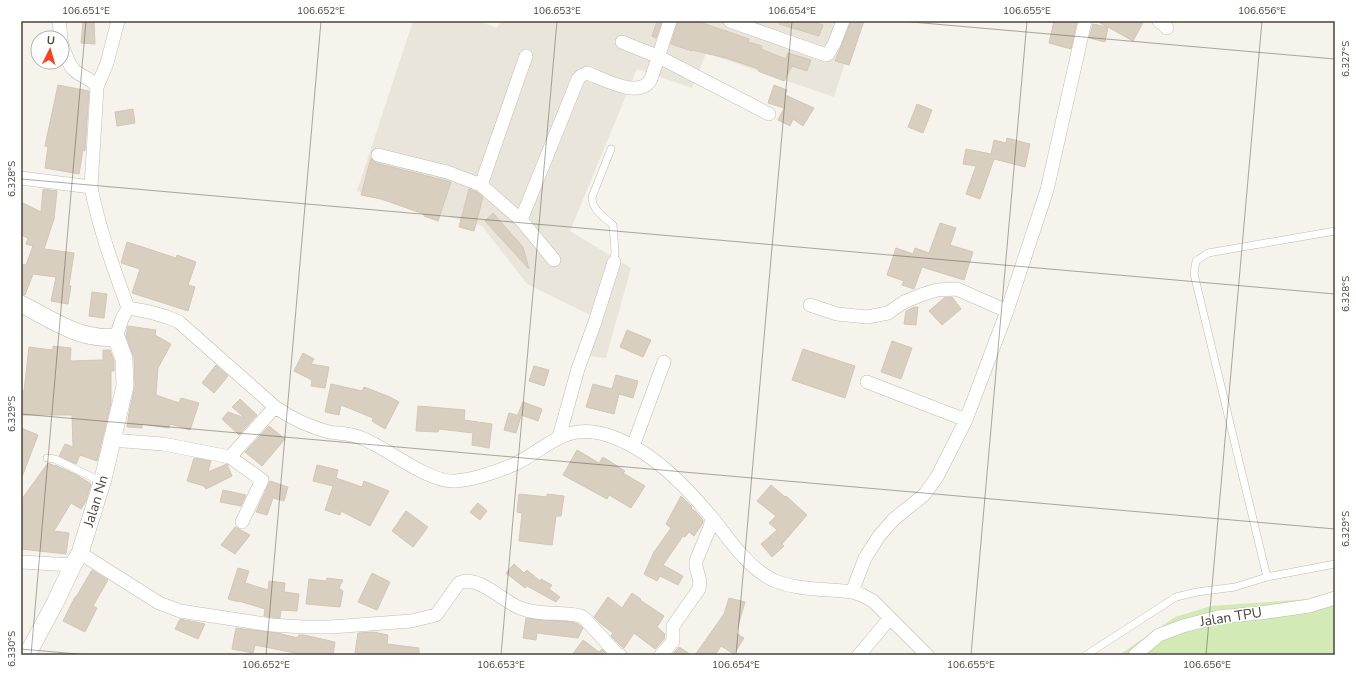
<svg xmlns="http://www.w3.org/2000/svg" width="1356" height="676" viewBox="0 0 1356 676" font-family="'Nunito Sans',sans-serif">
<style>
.residential{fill:#eae5da}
.green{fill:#d2eab5}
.building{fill:#d8cfc1;stroke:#d3c7b4}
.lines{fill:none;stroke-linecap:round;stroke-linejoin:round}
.service-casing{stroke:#c2bbae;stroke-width:8}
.minor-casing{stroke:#c2bbae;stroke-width:14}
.tertiary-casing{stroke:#c2bbae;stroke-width:18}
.service{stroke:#fff;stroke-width:7}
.minor{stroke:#fff;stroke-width:13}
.tertiary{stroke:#fff;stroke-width:17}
.ticks{fill:none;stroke:#4b4439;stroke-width:1;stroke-opacity:0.45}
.labels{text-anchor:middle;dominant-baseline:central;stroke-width:3;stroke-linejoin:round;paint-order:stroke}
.street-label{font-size:14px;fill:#4b4439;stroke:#fff}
.neatline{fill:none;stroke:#4b4439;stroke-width:1.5}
.ticks-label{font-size:10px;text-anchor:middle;fill:#4b4439}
</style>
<rect width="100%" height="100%" fill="#f6f3ec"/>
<!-- residential -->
<path class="residential" d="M 413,21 L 478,21 L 497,28 L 501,21 L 858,21 L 834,97 L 706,53 L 692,88 L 637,69 L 570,231 L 631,268 L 606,358 L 577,355 L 590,315 L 527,284 L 482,226 L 357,191 Z"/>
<!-- green -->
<path class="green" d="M 1335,592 L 1335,655 L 1119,655 L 1175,617 L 1211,606 L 1310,599 Z"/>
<!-- building -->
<path class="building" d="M 83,21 L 94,21 L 95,44 L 81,43 Z
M 657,21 L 662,21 L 656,38 L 652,36 Z
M 678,21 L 696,21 L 726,31 L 749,39 L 748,42 L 762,46 L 761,49 L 786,59 L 788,53 L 811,60 L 807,71 L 792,66 L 784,81 L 758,71 L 759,69 L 726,58 L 692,50 L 692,51 L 671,44 Z
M 780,21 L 811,21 L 823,25 L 819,36 L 779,24 Z
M 851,21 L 864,21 L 849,65 L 835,61 L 841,47 Z
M 1054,21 L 1077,21 L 1071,49 L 1049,43 Z
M 1097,21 L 1144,21 L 1133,41 L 1108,27 L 1105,42 L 1089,38 L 1093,24 L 1107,27 Z
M 58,85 L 89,91 L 85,151 L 83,150 L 79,174 L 45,168 L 48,147 L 45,146 Z
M 774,85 L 787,90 L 785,95 L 814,108 L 803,126 L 793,119 L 790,126 L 778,120 L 784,108 L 768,103 Z
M 917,104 L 932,110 L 923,133 L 908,127 Z
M 133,109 L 135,123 L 117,126 L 115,112 Z
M 1007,138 L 1030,144 L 1025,167 L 994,159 L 980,199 L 966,194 L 976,166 L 963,164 L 966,149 L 991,154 L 994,140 L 1006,143 Z
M 371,158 L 376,163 L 451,182 L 438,221 L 424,216 L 424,214 L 381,199 L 361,195 Z
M 43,189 L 57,191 L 54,219 L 44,249 L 74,253 L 69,286 L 71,286 L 68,304 L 51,301 L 56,277 L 33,274 L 25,295 L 21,294 L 21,264 L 26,265 L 33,246 L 26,244 L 28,238 L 21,235 L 21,202 L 41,212 Z
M 469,189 L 477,192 L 483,197 L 474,231 L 459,227 Z
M 493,213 L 523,247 L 529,269 L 485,221 Z
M 940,223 L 956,228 L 950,245 L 973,252 L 964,280 L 922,267 L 914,289 L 902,285 L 904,281 L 887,275 L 896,248 L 913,254 L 915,248 L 929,253 Z
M 127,242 L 176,258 L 177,255 L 196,262 L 188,285 L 195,287 L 188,311 L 132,293 L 140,269 L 121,263 Z
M 92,292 L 107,294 L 104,318 L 89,316 Z
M 952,297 L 961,309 L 942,325 L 929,311 L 944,298 Z
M 914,307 L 918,307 L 916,325 L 904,324 L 906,311 Z
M 128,326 L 156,330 L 155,335 L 171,344 L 158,368 L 156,395 L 179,403 L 181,398 L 199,403 L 190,430 L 170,424 L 169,428 L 142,424 L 142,428 L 127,427 L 129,413 L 135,386 L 134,358 L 126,336 Z
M 627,330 L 651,340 L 643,357 L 620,347 Z
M 892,341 L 912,348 L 901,379 L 881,372 Z
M 53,346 L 71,348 L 70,361 L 103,360 L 103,350 L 110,350 L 114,361 L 114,371 L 111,371 L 111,403 L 97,461 L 80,455 L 76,464 L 59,456 L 65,444 L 73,447 L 72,415 L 21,415 L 21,391 L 24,391 L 29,347 L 53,350 Z
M 803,349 L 855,366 L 845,398 L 792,380 Z
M 303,353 L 314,359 L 311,364 L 329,367 L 325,388 L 311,386 L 312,380 L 294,371 Z
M 216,365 L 228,376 L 214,393 L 202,383 Z
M 534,366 L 549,370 L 544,386 L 529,381 Z
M 616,375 L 638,381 L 633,398 L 619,394 L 614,414 L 586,407 L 593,384 L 612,389 Z
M 331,384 L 362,391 L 364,387 L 390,397 L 399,402 L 385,429 L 372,421 L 373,418 L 341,405 L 339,415 L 325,412 Z
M 240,399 L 257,415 L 239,435 L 222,419 L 228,412 L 245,418 L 232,407 Z
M 523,402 L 542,409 L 538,421 L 518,414 Z
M 418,406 L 465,410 L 464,420 L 492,424 L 489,448 L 472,445 L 473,433 L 439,429 L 438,432 L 416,431 Z
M 509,413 L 521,416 L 516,433 L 504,430 Z
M 269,426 L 285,439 L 262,466 L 245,452 Z
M 21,428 L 38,435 L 22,477 L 21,477 Z
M 577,450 L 599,463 L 603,457 L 625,471 L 623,473 L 645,486 L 631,508 L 609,495 L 607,499 L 563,475 Z
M 194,458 L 211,461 L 208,472 L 227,464 L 232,476 L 206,489 L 204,486 L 187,481 Z
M 48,463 L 55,466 L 55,465 L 77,475 L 91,484 L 86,501 L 81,509 L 71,503 L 54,531 L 69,533 L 66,554 L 21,549 L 21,500 Z
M 317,465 L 338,470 L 336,478 L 362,487 L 364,481 L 389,491 L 370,526 L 341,511 L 340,515 L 325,510 L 333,486 L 313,481 Z
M 270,481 L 288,487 L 284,501 L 273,498 L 267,515 L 256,512 Z
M 771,485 L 785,497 L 786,496 L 807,515 L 782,544 L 784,546 L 772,557 L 761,544 L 777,530 L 769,523 L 776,516 L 757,501 Z
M 223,490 L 246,495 L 241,506 L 220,502 Z
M 519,494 L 547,497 L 547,494 L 564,496 L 561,516 L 556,516 L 552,545 L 519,541 L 522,513 L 517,512 Z
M 681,496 L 692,507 L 691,508 L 696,512 L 703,520 L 703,523 L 694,536 L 689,532 L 685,537 L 683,536 L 663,565 L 683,576 L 678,585 L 660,576 L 657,581 L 644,574 L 654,552 L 671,528 L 666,524 Z
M 478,503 L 487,511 L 480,520 L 470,512 Z
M 406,511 L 428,527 L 413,547 L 392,531 Z
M 235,527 L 250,535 L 235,554 L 221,545 Z
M 514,564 L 524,573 L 527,570 L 540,581 L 541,579 L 552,585 L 549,589 L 560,597 L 556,602 L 527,586 L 525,588 L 506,573 Z
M 238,568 L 249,571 L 245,583 L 268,590 L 269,581 L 285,583 L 284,592 L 299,594 L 297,611 L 281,610 L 280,618 L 264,616 L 265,609 L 239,601 L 239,602 L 228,599 Z
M 92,570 L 108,580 L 93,606 L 97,608 L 85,632 L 63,621 L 75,597 L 76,597 Z
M 372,573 L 390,582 L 377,610 L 358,602 Z
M 327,578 L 343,580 L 339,588 L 343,591 L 340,607 L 306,604 L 309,579 L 326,581 Z
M 632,593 L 641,599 L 640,600 L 664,616 L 657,627 L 665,634 L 664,637 L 665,638 L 655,649 L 634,633 L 624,648 L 622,647 L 611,636 L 613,633 L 601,624 L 594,617 L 608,597 L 622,608 Z
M 729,598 L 745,602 L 736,633 L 744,638 L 734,654 L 721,646 L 715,655 L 695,655 L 724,614 Z
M 526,618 L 572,622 L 578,624 L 583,628 L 578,638 L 537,633 L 536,640 L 523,638 Z
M 180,619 L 205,624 L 198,639 L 175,629 Z
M 236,628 L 277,633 L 298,638 L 299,635 L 304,635 L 335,642 L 333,655 L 295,655 L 295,653 L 255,645 L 253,653 L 232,649 Z
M 373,632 L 388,635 L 387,644 L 419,648 L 419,655 L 365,655 L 355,653 L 358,633 Z
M 583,640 L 599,652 L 602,649 L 607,655 L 572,655 Z
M 679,647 L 691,655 L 672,655 Z"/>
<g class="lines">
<defs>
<path id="service" d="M 611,149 L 592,197 C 592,210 604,217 613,225 L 615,251 L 614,262
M 47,458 L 55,459 L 102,482
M 1267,577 L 1194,274 L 1196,261 L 1208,253 L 1335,231
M 1086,655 L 1176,597 L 1197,592 L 1235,587 L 1267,577 L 1335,564"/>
<path id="minor" d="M 59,21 L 61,38
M 730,21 L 826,55 L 828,54 L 834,44 L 843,21
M 1159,21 L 1167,28
M 622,42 L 659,57 L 769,114
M 62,43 C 63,49 69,65 74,70 C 81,77 92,78 97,87 L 91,187 C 99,229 114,269 128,308 L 122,319 L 116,337
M 97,87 L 107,63 L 118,21
M 378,155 L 447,172 L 481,185 L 521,220 L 554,260
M 21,178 L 91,187
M 481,185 L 526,56
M 521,220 L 578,79 L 581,76 L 587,73 C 604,79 640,100 651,79 L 670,21
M 810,305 L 837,314 L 867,317 L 888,313 L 904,302 L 921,295 L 937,290 L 957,289 L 1007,311
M 128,308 C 146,311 162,314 179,322 L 275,407 C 291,418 310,427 329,432 C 334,433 340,433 346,434 C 355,435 365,439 374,444 C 394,454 432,483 455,481 C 473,480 499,471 515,464 C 549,447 565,422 607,435 C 649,448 685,485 713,519 C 730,540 747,567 773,580 C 795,590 828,589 852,592 L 862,595 L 873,601 L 927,655
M 867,382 L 966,420
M 559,437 L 578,369 L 595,322 L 614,262
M 112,440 L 163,444 L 230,457 L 275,407
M 633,446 L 664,362
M 230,457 L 262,480 L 242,522
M 80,553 L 159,603 L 180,611 L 271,625 L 304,627 L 331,627 L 411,621 L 436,615 L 459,583 C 478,574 502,601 520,608 C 539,616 561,611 581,616 L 585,619 L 617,654 L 620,655
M 21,562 L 73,565
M 852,592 L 865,558 L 879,536 L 894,519 L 924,495 L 937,477 L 966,420 L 1007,311 L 1047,190 L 1085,21
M 661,655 L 673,641 L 673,626 L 699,589 L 700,581 L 696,567 L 696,561 L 710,527 L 712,518
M 859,655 L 890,618
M 1135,655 L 1159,635 L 1183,626 L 1218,617 L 1260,613 L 1309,606 L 1335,598"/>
<path id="tertiary" d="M 21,304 C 51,319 80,341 116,337 L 124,359 L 125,386 L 103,479 L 80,553 L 73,565 L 55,603 L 27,655"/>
</defs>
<!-- service casing -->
<use href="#service" class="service-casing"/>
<!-- minor casing -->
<use href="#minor" class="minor-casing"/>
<!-- tertiary casing -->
<use href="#tertiary" class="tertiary-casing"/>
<!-- service -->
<use href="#service" class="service"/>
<!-- minor -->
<use href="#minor" class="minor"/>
<!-- tertiary -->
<use href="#tertiary" class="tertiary"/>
</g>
<!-- ticks -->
<path class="ticks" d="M 900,21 L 1335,59M 21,179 L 1335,294M 21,414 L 1335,529M 21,649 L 89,655M 31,655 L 86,21M 266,655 L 321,21M 501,655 L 557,21M 736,655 L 792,21M 971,655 L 1027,21M 1206,655 L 1262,21"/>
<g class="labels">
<!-- street labels -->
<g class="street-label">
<text transform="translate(96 501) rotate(-73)">Jalan Nn</text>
<text transform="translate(1231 617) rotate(-9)">Jalan TPU</text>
</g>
</g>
<!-- border -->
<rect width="1356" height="676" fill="none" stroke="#ffffff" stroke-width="44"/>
<!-- north arrow -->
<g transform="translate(50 50) rotate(5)"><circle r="19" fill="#ffffff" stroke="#b7b4b0"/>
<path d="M0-3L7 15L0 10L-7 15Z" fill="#fc3f1d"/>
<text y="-6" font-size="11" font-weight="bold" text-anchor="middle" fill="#4b4439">U</text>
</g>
<rect x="22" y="22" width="1312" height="632" class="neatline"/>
<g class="ticks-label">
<text x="86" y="14">106.651°E</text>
<text x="321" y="14">106.652°E</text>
<text x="557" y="14">106.653°E</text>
<text x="792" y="14">106.654°E</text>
<text x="1027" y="14">106.655°E</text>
<text x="1262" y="14">106.656°E</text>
<text transform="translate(1345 59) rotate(-90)" y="4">6.327°S</text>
<text transform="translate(11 179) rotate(-90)" y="4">6.328°S</text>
<text transform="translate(1345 294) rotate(-90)" y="4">6.328°S</text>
<text transform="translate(11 414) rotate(-90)" y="4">6.329°S</text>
<text transform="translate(1345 529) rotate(-90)" y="4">6.329°S</text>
<text transform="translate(11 649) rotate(-90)" y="4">6.330°S</text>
<text x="266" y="668">106.652°E</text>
<text x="501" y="668">106.653°E</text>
<text x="736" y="668">106.654°E</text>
<text x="971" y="668">106.655°E</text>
<text x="1207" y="668">106.656°E</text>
</g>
</svg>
